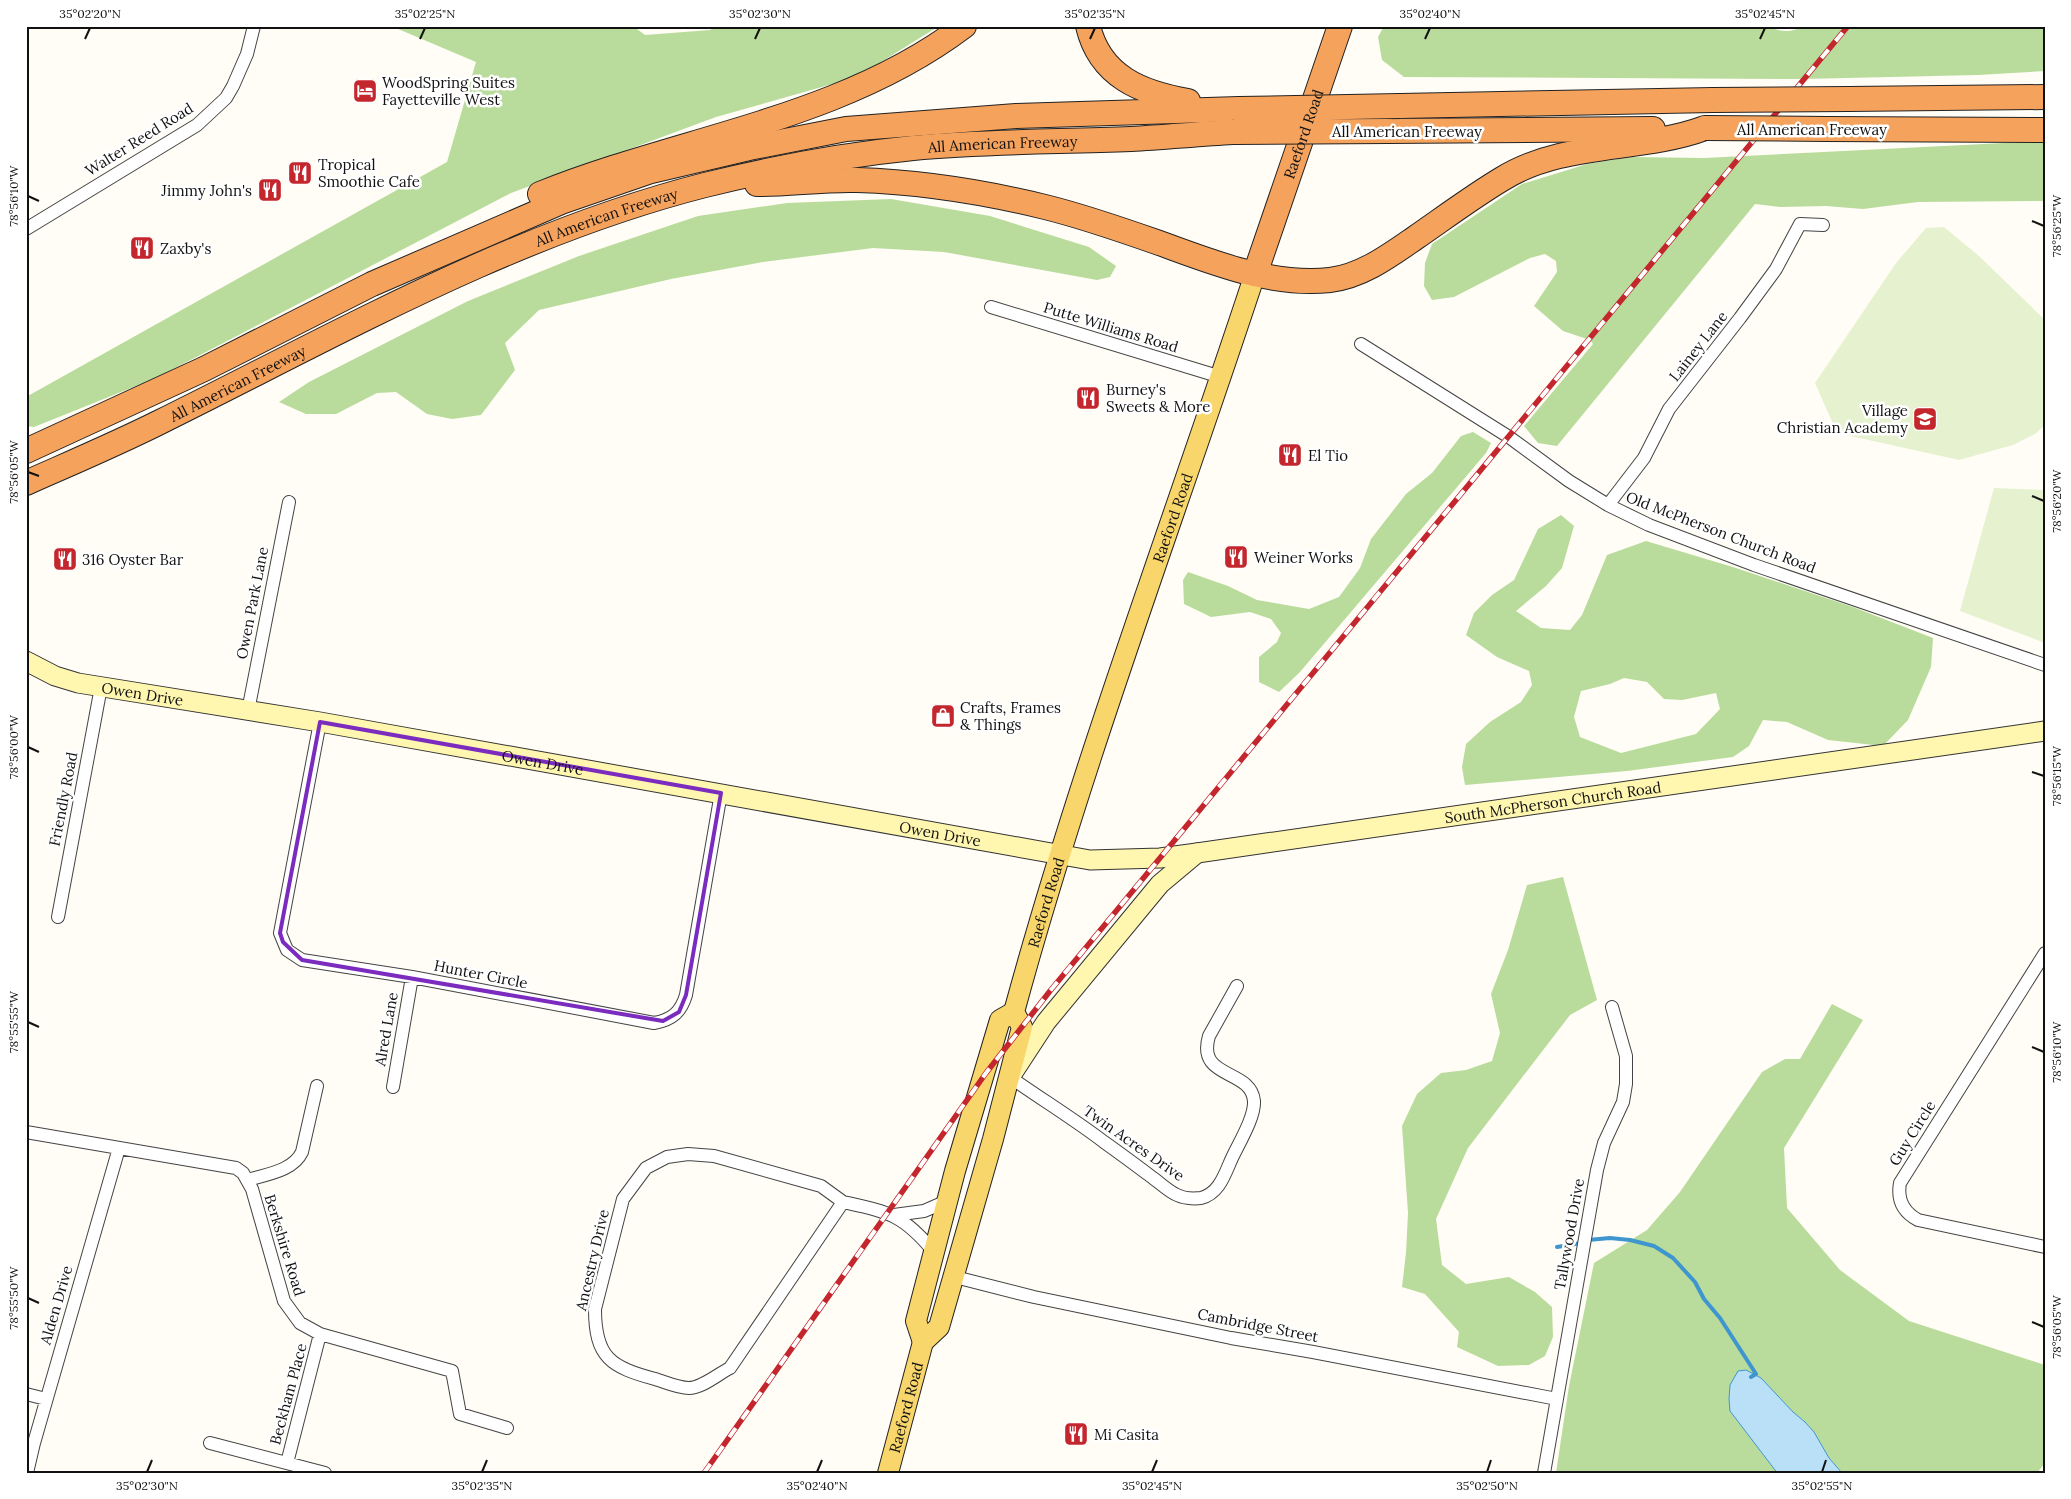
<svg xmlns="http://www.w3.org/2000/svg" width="2071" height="1499" viewBox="0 0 2071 1499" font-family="Lora,serif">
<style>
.forest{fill:#b9dc9c;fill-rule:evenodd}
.pitch{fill:#e6f2cf}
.water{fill:#b9e0f7;stroke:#3f96cf}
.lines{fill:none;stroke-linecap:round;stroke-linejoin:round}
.stream{stroke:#3f96cf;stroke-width:4}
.street-casing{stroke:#444;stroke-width:14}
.secondary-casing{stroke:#333;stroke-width:21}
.primary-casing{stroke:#222;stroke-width:22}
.highway-casing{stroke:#222;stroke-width:26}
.street{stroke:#fff;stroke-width:12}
.secondary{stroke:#fff6b0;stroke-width:19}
.primary{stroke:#f9d66b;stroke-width:20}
.highway{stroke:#f5a25d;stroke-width:24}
.rail-casing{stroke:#c4262e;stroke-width:5.5}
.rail{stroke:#fff;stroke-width:4;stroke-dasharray:11;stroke-linecap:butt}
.highway-bridge-casing{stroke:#222;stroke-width:26;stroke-linecap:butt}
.highway-bridge{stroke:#f5a25d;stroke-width:24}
.marked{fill:none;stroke:#7b2cbf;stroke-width:4;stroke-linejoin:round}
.ticks{fill:none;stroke:#111;stroke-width:2}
.labels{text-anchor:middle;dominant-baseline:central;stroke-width:5;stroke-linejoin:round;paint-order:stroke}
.poi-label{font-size:15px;fill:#111;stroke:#fff;text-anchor:start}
.street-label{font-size:15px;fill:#111;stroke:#fff}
.neatline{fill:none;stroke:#111;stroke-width:2}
.ticks-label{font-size:12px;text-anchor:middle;fill:#111}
</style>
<rect width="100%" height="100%" fill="#fffdf5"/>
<!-- forest -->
<path class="forest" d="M 391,26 L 633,26 L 645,35 L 710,30 L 717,26 L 939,26 L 857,77 L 716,117 L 511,193 L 156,378 L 34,427 L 26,426 L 26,397 L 447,162 L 476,62 Z
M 1384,26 L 1766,26 C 1778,31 1791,34 1803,26 L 2045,26 L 2045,71 L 1978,75 L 1802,79 L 1404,77 L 1382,60 L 1378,37 Z
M 2045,141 L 2045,201 L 1918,202 L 1863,209 L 1826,206 L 1781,207 L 1755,204 L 1557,446 L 1538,443 L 1524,426 L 1593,344 L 1590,340 L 1563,331 L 1534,306 L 1557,272 L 1556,261 L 1545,254 L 1530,258 L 1454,297 L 1432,300 L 1424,286 L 1425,263 L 1432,244 L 1522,184 L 1587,164 L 1631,157 L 1704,158 Z
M 891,199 L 990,216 L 1089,247 L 1116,266 L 1110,277 L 1097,280 L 944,252 L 873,248 L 763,262 L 671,279 L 539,310 L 505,343 L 515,370 L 481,415 L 452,419 L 427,414 L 396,392 L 377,393 L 336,414 L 306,414 L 279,402 L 309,382 L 468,301 L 579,256 L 698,216 L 787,203 Z
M 1473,432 L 1491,443 L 1486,453 L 1300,672 L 1279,692 L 1259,682 L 1259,657 L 1277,642 L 1281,633 L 1271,619 L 1250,612 L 1211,617 L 1184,604 L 1183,580 L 1188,572 L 1228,586 L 1257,600 L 1309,609 L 1339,597 L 1360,568 L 1371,539 L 1406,494 L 1432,473 L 1461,436 Z
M 1561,515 L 1574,526 L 1562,568 L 1546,586 L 1516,611 L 1541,628 L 1570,630 L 1582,615 L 1607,555 L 1646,541 L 1736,568 L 1853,607 L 1933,638 L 1931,667 L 1908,720 L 1883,746 L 1828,740 L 1787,722 L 1763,720 L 1749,746 L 1733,757 L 1627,771 L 1465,785 L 1462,767 L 1466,744 L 1490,722 L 1521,702 L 1532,685 L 1529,671 L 1497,657 L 1466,635 L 1474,613 L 1492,595 L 1514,580 L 1538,529 ZM 1624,678 L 1647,682 L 1664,699 L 1682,700 L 1716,693 L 1720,709 L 1696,734 L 1621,753 L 1580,737 L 1574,717 L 1581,691 L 1610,684 Z
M 1563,877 L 1597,1000 L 1570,1015 L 1468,1148 L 1436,1219 L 1442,1265 L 1466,1284 L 1509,1277 L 1535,1292 L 1552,1307 L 1553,1337 L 1545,1356 L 1529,1365 L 1498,1366 L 1457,1347 L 1459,1332 L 1425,1294 L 1402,1287 L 1406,1253 L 1408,1213 L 1402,1126 L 1417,1094 L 1441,1073 L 1466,1070 L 1492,1061 L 1500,1033 L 1491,994 L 1508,950 L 1527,885 Z
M 1832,1004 L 1863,1020 L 1784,1148 L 1787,1208 L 1840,1270 L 1909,1321 L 2045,1365 L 2045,1463 L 2037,1473 L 1842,1473 L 1829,1458 L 1814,1432 L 1805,1422 L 1793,1412 L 1730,1411 L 1778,1473 L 1556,1473 L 1569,1386 L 1594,1263 L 1647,1230 L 1680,1192 L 1762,1072 L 1785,1059 L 1800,1059 Z"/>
<!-- pitch -->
<path class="pitch" d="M 1944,227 L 1979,256 L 2045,320 L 2045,425 L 2035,434 L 2013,445 L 1959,460 L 1837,433 L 1815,383 L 1896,263 L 1926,228 Z
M 1994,488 L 2045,490 L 2045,643 L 1960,611 Z"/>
<!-- water -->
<path class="water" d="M 1746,1370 L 1761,1378 L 1793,1412 L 1805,1422 L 1814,1432 L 1829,1458 L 1842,1473 L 1778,1473 L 1775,1470 L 1730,1411 L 1729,1399 L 1730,1385 L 1738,1371 Z"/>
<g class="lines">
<!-- stream -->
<path class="stream" d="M 1588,1240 L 1610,1238 L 1630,1240 L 1654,1246 L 1673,1258 L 1695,1282 L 1704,1299 L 1720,1318 L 1756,1374 L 1751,1377
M 1557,1247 L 1581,1243"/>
<defs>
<path id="street" d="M 26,229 L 197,125 L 226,98 L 233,86 L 247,54 L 254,26
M 991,307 L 1221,377
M 1361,344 L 1509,437 L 1569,481 L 1608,505 L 1649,525 L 1754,565 L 2045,665
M 1608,505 L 1644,458 L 1669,409 L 1740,318 L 1776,269 L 1800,224 L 1823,225
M 248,711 L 289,502
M 320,722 L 280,933 L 287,950 L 302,960 L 412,977 L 654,1023 C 672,1020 681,1012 686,995 L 721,793
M 58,917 L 101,687
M 2045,953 L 1900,1183 C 1897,1200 1903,1212 1918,1220 L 2045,1247
M 1010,1077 C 1041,1099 1074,1119 1104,1142 C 1121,1154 1137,1166 1153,1178 C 1160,1183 1167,1190 1175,1194 C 1182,1198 1193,1199 1201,1198 C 1220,1193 1225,1173 1232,1158 C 1239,1143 1255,1117 1254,1101 C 1251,1068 1196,1080 1209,1036 L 1237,986
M 393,1087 L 412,977
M 26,1132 L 236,1168 L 243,1173 L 252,1189 L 284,1301 L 300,1323 L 320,1334 L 452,1371 L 460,1414 L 507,1428
M 688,1154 L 714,1156 L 821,1186 L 843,1202 L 730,1368 C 718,1374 702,1388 689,1388 C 678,1388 665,1382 655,1379 C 611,1367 595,1358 595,1309 L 623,1199 L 646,1168 L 667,1157 Z
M 248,1180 C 267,1174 293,1171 302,1152 L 317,1086
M 843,1202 C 888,1212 903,1214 934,1252
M 894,1215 L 924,1211 L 947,1201
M 955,1277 L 1034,1297 L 1231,1338 L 1313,1352 L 1557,1399
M 26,1394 L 46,1399
M 210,1443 L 325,1473
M 287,1463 L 320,1334
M 27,1473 L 34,1443 L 119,1148
M 1544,1473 L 1597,1170 L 1604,1143 L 1623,1102 L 1626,1084 L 1626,1056 L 1612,1007"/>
<g id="secondary">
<path id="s1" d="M 26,661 L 55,676 L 78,683 L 320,722 L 1090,860 L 1160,858 L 1197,853 L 2045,731"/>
<path d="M 1012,1074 L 1046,1022 L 1160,884 L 1197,853"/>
</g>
<g id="primary">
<path d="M 923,1342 L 916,1321 L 955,1171 L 1000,1020 L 1014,1012"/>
<path id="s2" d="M 888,1473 L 923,1342 L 939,1327 L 993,1139 L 1022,1027 L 1014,1012 C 1082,762 1174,520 1255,274"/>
</g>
<g id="highway">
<path d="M 1088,26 C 1100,77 1142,93 1188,101"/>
<path d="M 1848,99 L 2045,97"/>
<path d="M 1400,106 L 1713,100"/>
<path d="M 1827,129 L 2045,130"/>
<path d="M 1388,131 L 1653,129"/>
<path d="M 757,184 C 790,184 824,179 857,180 C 920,182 984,192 1045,207 C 1086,217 1125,231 1165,245 C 1217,264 1273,286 1330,280 C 1362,276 1389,256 1415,238 C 1444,218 1472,197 1502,179 C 1563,141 1640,152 1705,128"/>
<path d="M 540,194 C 681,137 840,120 964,26"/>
<path id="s3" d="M 1255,274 L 1340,26"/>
<path d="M 26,451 L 204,369 L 372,284 L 561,202 L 651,171 L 749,148 L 846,129 L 1016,116 L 1239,109"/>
<path id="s4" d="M 26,483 C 71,463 116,444 160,422 C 338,334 512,234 705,185 C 773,168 843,155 913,148 C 986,141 1058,142 1131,139 C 1165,137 1199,134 1233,132"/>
</g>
</defs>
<!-- street casing -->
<use href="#street" class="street-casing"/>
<!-- secondary casing -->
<use href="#secondary" class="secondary-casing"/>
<!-- primary casing -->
<use href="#primary" class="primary-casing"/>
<!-- highway casing -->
<use href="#highway" class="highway-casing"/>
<!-- street -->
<use href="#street" class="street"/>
<!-- secondary -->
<use href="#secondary" class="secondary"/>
<!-- primary -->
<use href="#primary" class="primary"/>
<!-- highway -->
<use href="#highway" class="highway"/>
<defs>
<path id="rail" d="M 704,1473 L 986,1073 L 1050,991 L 1848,26"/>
</defs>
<!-- rail casing -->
<use href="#rail" class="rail-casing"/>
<!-- rail -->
<use href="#rail" class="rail"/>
<defs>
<path id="highway-bridge" d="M 1713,100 L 1848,99
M 1239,109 L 1400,106
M 1705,128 L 1827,129
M 1233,132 L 1388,131"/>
</defs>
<!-- highway-bridge casing -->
<use href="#highway-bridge" class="highway-bridge-casing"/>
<!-- highway-bridge -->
<use href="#highway-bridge" class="highway-bridge"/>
</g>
<!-- marked area -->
<path class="marked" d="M 320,722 L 721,793 L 686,995 L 679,1012 L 663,1021 L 302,960 L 283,942 L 280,933 Z"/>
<!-- ticks -->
<path class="ticks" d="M 85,39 L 90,28M 420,39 L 425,28M 755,39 L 760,28M 1090,39 L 1095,28M 1425,39 L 1430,28M 1760,39 L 1765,28M 28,196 L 39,201M 2032,221 L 2044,226M 28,472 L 39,476M 2032,496 L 2044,501M 28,747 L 39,752M 2032,772 L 2044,776M 28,1022 L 39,1027M 2032,1047 L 2044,1052M 28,1298 L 39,1303M 2032,1322 L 2044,1327M 147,1472 L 152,1460M 482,1472 L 487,1460M 817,1472 L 822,1460M 1152,1472 L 1157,1460M 1487,1472 L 1491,1460M 1822,1472 L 1826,1460"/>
<!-- icons -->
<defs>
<symbol id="hotel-square" viewBox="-11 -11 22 22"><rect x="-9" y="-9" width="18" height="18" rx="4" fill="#c4262e" stroke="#fff"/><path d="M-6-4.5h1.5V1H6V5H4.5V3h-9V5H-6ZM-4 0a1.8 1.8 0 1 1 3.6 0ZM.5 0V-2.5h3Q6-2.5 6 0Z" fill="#fff"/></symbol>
<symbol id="restaurant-square" viewBox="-11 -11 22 22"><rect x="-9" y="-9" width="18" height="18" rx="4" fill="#c4262e" stroke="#fff"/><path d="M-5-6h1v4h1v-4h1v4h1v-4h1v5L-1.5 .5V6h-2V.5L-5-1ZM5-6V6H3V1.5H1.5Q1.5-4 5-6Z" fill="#fff"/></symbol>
<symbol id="school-square" viewBox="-11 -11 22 22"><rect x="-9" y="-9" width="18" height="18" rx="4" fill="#c4262e" stroke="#fff"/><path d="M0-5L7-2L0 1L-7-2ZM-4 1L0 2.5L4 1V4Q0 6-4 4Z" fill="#fff"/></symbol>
<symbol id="shop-square" viewBox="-11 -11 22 22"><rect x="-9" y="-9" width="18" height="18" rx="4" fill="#c4262e" stroke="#fff"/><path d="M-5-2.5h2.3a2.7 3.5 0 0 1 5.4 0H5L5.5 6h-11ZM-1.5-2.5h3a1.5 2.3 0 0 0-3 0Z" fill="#fff"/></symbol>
</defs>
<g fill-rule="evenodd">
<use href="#hotel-square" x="351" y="77" width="28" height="28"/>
<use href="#restaurant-square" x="286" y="159" width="28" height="28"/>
<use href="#restaurant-square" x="256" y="176" width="28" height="28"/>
<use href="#restaurant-square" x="128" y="234" width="28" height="28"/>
<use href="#restaurant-square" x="1074" y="384" width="28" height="28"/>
<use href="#school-square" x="1911" y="405" width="28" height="28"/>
<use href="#restaurant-square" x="1276" y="441" width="28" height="28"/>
<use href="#restaurant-square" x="1222" y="543" width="28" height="28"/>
<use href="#restaurant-square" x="51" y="545" width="28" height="28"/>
<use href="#shop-square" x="929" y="702" width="28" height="28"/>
<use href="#restaurant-square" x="1062" y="1420" width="28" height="28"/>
</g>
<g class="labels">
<!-- poi labels -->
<g class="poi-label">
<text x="382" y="82">WoodSpring Suites<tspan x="382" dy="17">Fayetteville West</tspan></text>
<text x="318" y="164">Tropical<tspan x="318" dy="17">Smoothie Cafe</tspan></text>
<text x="252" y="190" text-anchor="end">Jimmy John's</text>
<text x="160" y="248">Zaxby's</text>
<text x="1106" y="389">Burney's<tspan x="1106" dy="17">Sweets &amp; More</tspan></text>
<text x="1908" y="410" text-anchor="end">Village<tspan x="1908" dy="17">Christian Academy</tspan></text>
<text x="1308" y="455">El Tio</text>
<text x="1254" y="557">Weiner Works</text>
<text x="82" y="559">316 Oyster Bar</text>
<text x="960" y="707">Crafts, Frames<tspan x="960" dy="17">&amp; Things</tspan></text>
<text x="1094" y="1434">Mi Casita</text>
</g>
<!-- street labels -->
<g class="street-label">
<text x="1812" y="129">All American Freeway</text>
<text x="1407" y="131">All American Freeway</text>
<text stroke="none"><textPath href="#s3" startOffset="148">Raeford Road</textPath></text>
<text transform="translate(139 139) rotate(-32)">Walter Reed Road</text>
<text stroke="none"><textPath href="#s4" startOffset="1044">All American Freeway</textPath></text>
<text stroke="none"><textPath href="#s4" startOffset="639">All American Freeway</textPath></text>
<text transform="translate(1111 327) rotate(17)">Putte Williams Road</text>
<text transform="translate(1698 346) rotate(-52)">Lainey Lane</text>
<text stroke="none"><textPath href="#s4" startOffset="234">All American Freeway</textPath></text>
<text stroke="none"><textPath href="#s2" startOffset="1005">Raeford Road</textPath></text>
<text transform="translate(1721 532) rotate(21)">Old McPherson Church Road</text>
<text transform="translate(252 603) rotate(-79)">Owen Park Lane</text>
<text stroke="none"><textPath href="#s1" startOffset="122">Owen Drive</textPath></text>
<text stroke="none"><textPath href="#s1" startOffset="528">Owen Drive</textPath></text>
<text transform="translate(63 799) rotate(-79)">Friendly Road</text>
<text stroke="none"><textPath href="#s1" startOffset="1551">South McPherson Church Road</textPath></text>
<text stroke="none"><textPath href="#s1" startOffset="932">Owen Drive</textPath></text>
<text stroke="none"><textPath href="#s2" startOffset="600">Raeford Road</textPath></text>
<text transform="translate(481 974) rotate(11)">Hunter Circle</text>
<text transform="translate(386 1029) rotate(-80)">Alred Lane</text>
<text transform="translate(1912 1133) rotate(-58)">Guy Circle</text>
<text transform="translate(1134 1143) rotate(35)">Twin Acres Drive</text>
<text transform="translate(1569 1234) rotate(-80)">Tallywood Drive</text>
<text transform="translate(285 1245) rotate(73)">Berkshire Road</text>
<text transform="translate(592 1260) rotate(-77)">Ancestry Drive</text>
<text transform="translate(56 1305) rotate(-74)">Alden Drive</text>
<text transform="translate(1258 1325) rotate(11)">Cambridge Street</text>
<text transform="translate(288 1394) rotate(-75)">Beckham Place</text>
<text stroke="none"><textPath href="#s2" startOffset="68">Raeford Road</textPath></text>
</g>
</g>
<!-- border -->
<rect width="2071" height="1499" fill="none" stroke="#ffffff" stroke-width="55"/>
<rect x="28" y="28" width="2016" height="1444" class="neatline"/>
<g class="ticks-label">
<text x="90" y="18">35°02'20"N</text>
<text x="425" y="18">35°02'25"N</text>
<text x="760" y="18">35°02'30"N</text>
<text x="1095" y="18">35°02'35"N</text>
<text x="1430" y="18">35°02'40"N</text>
<text x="1765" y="18">35°02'45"N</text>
<text transform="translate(14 196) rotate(-90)" y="4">78°56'10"W</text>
<text transform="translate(2057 226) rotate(-90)" y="4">78°56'25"W</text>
<text transform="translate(14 472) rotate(-90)" y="4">78°56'05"W</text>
<text transform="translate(2057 501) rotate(-90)" y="4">78°56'20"W</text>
<text transform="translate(14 747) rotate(-90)" y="4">78°56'00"W</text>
<text transform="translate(2057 776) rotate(-90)" y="4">78°56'15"W</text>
<text transform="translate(14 1022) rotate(-90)" y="4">78°55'55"W</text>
<text transform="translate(2057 1052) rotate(-90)" y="4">78°56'10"W</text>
<text transform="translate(14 1298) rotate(-90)" y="4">78°55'50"W</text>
<text transform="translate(2057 1327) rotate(-90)" y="4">78°56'05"W</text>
<text x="147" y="1490">35°02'30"N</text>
<text x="482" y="1490">35°02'35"N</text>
<text x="817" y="1490">35°02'40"N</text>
<text x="1152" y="1490">35°02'45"N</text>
<text x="1487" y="1490">35°02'50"N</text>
<text x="1822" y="1490">35°02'55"N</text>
</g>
</svg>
